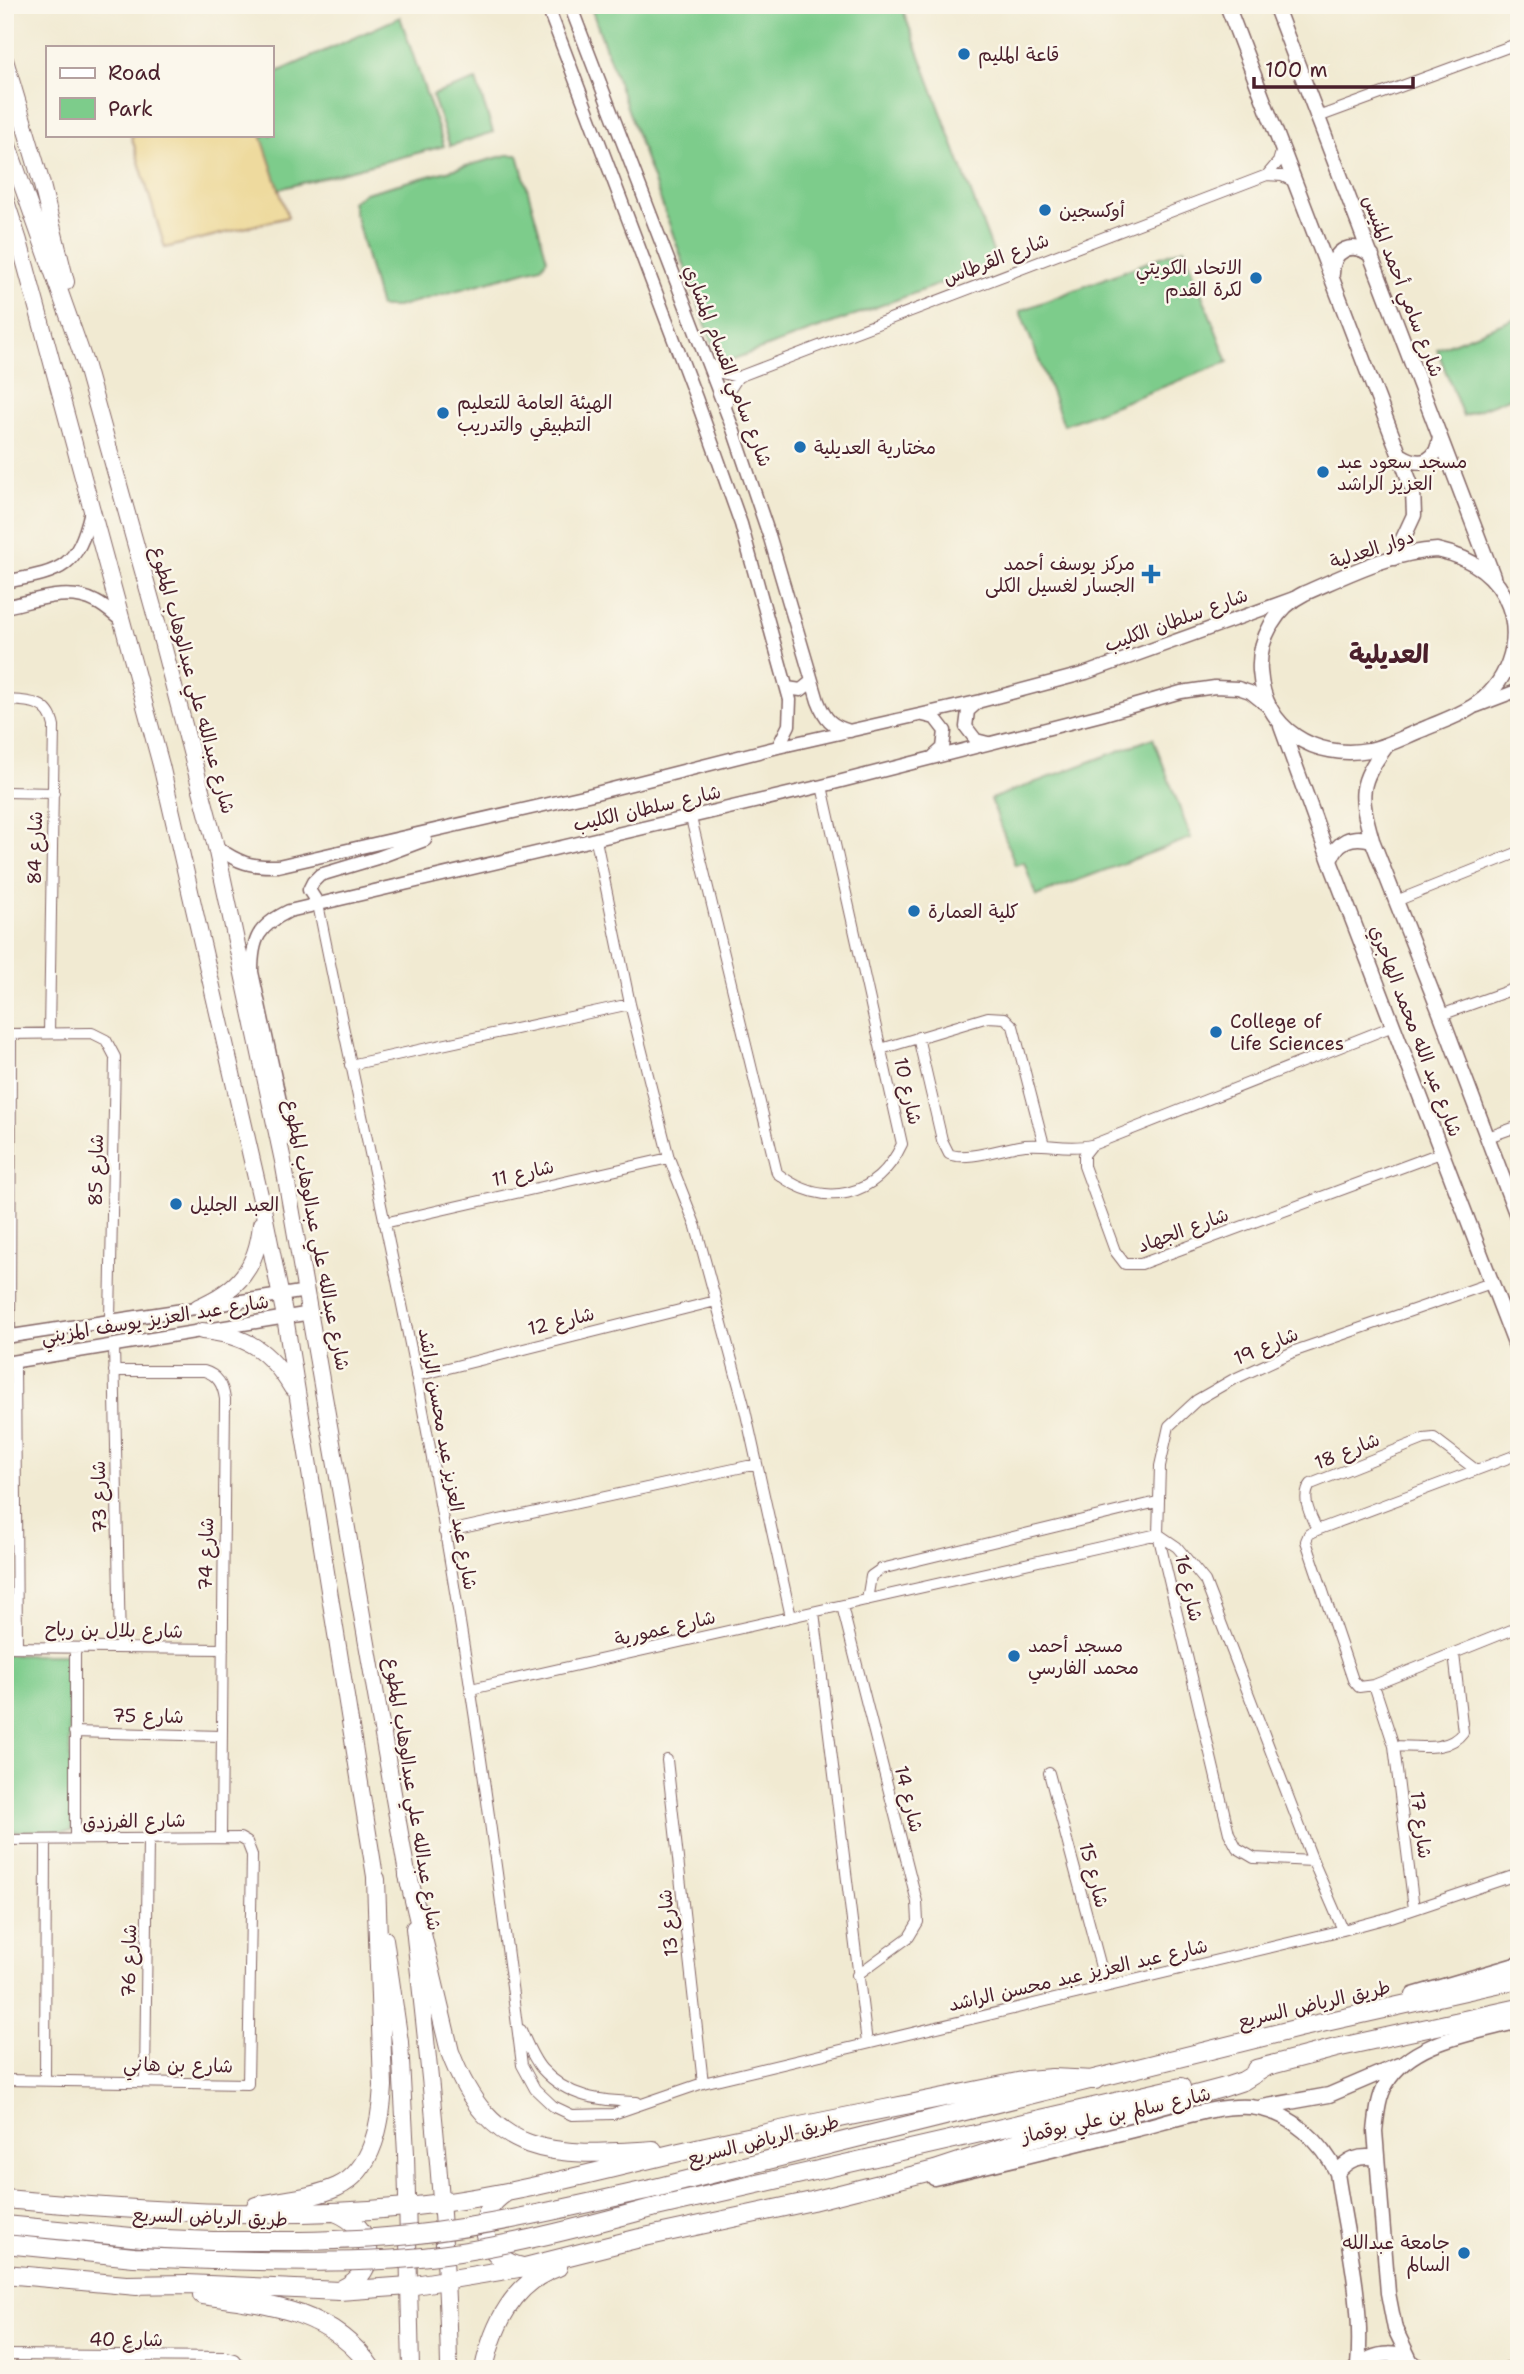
<svg xmlns="http://www.w3.org/2000/svg" width="1524" height="2374" viewBox="0 0 1524 2374" font-family="'Shantell Sans','Playpen Sans Arabic',sans-serif">
<style>
.green{fill:#7dcc8b;stroke:#64765b;stroke-width:2}
.sand{fill:#eeda9e;stroke:#9c7c64;stroke-width:2}
.lines{fill:none;stroke-linecap:round;stroke-linejoin:round}
.minor-casing{stroke:#846665;stroke-width:12}
.tertiary-casing{stroke:#846665;stroke-width:15}
.secondary-casing{stroke:#846665;stroke-width:17}
.primary-casing{stroke:#846665;stroke-width:18}
.motorway-casing{stroke:#846665;stroke-width:20}
.minor{stroke:#fff;stroke-width:10}
.tertiary{stroke:#fff;stroke-width:12}
.secondary{stroke:#fff;stroke-width:14}
.primary{stroke:#fff;stroke-width:16}
.motorway{stroke:#fff;stroke-width:18}
.motorway-bridge-casing{stroke:#846665;stroke-width:20;stroke-linecap:butt}
.motorway-bridge{stroke:#fff;stroke-width:18}
.poi-dot{fill:#1f6fb2;stroke:#fbf7ec;stroke-width:2.5}
.labels{text-anchor:middle;dominant-baseline:central;stroke-width:5;stroke-linejoin:round;paint-order:stroke}
.poi-label{font-size:19px;fill:#4a1f2b;stroke:#fbf7ec;text-anchor:start}
.street-label{font-size:19px;fill:#4a1f2b;stroke:#fbf7ec}
.district-label{font-size:26px;font-weight:bold;fill:#4a1f2b;stroke:#fbf7ec}
</style>
<rect width="100%" height="100%" fill="#fbf7ec"/>
<filter id="ink" filterUnits="userSpaceOnUse"><feTurbulence type="fractalNoise" baseFrequency=".0143" numOctaves="2"/><feDisplacementMap in="SourceGraphic" scale="14" xChannelSelector="R" yChannelSelector="G"/><feConvolveMatrix kernelMatrix="1 2 1 2 8 2 1 2 1" color-interpolation-filters="sRGB"/></filter>
<filter id="wash" filterUnits="userSpaceOnUse"><feTurbulence type="fractalNoise" baseFrequency=".00686" numOctaves="4" result="noise"/><feDisplacementMap in="SourceGraphic" scale="28" xChannelSelector="R" yChannelSelector="G"/><feGaussianBlur stdDeviation="1.57" result="paint"/><feColorMatrix in="noise" values="0 0 0 0 0 0 0 0 0 0 0 0 0 0 0 0 0 1.4 0 .05"/><feComposite in="paint" operator="in"/></filter>
<g filter="url(#wash)">
<rect width="100%" height="100%" fill="#f1ead2"/>
<!-- green -->
<path class="green" d="M 590,5 L 901,5 L 995,257 L 984,268 L 720,364 Z
M 400,17 L 444,146 L 279,189 L 261,135 L 271,135 L 271,75 Z
M 476,80 L 493,132 L 450,146 L 432,95 Z
M 507,155 L 518,155 L 547,259 L 541,267 L 397,307 L 380,307 L 352,202 L 365,193 Z
M 1184,248 L 1228,362 L 1064,425 L 1020,311 Z
M 1519,317 L 1519,394 L 1463,416 L 1437,349 Z
M 1153,738 L 1191,838 L 1036,896 L 1024,862 L 1015,865 L 991,799 Z
M 5,1655 L 68,1655 L 72,1831 L 5,1831 Z"/>
<!-- sand -->
<path class="sand" d="M 131,135 L 261,135 L 288,217 L 165,248 Z"/>
</g>
<g filter="url(#ink)">
<g class="lines">
<defs>
<path id="minor" d="M 1318,117 L 1519,43
M 1267,175 L 1278,162 L 1282,149
M 708,363 L 721,373 L 738,377 L 1267,175 L 1282,176 L 1295,182
M 726,408 L 729,391 L 738,377
M 5,700 C 28,701 49,700 54,726 L 49,1033
M 5,792 L 54,793
M 691,818 L 777,1173 C 824,1210 877,1198 902,1144 L 822,786
M 596,840 L 630,1004 L 669,1158 L 696,1227 L 744,1405 L 791,1617
M 1396,901 L 1519,852
M 318,904 C 349,1061 385,1217 416,1374 C 461,1603 493,1834 522,2065 L 535,2089 L 553,2106 L 572,2115 L 613,2114 L 703,2083 L 1343,1930 L 1391,1917 L 1519,1874
M 1441,1015 L 1519,987
M 1393,1026 L 1092,1145 L 1084,1155 L 1084,1166 L 1115,1251 L 1125,1264 L 1141,1264 L 1443,1152
M 5,1034 L 92,1033 L 106,1040 L 115,1057 L 110,1320
M 918,1037 L 942,1140 L 949,1154 C 965,1162 1006,1147 1025,1145 C 1049,1143 1067,1150 1091,1145
M 881,1049 L 988,1017 L 1005,1018 L 1013,1026 L 1044,1145
M 350,1065 L 630,1004
M 1488,1137 L 1519,1126
M 384,1223 L 669,1158
M 10,1336 L 11,1034
M 114,1345 L 120,1648
M 15,1362 L 17,1647
M 114,1371 L 204,1371 C 218,1375 223,1385 225,1399 L 221,1838
M 416,1376 L 716,1301
M 1519,1454 L 1317,1530 L 1309,1534 L 1306,1541 L 1353,1680 L 1359,1687 L 1374,1685 L 1519,1627
M 1317,1530 C 1311,1516 1300,1498 1311,1484 L 1424,1439 L 1434,1438 L 1476,1470
M 444,1532 L 757,1464
M 1158,1534 L 1177,1547 L 1205,1581 L 1313,1861 L 1343,1930
M 867,1600 L 871,1576 L 881,1569 L 1157,1502
M 842,1606 L 917,1902 L 918,1922 L 909,1937 L 857,1975
M 814,1612 L 867,2043
M 5,1647 L 223,1649
M 75,1648 L 75,1839
M 1374,1685 L 1394,1746 L 1414,1909
M 471,1689 L 1158,1534
M 74,1732 L 221,1736
M 1394,1746 C 1417,1746 1448,1753 1463,1732 L 1454,1654
M 667,1760 L 703,2083
M 1049,1773 L 1106,1986
M 5,1840 L 240,1838 L 247,1842 L 252,1855 L 248,2084 L 5,2080
M 1313,1861 L 1254,1858 L 1237,1848 L 1229,1833 L 1158,1534 L 1160,1466 L 1169,1426 L 1197,1400 L 1232,1380 L 1295,1351 L 1491,1283
M 521,2030 C 527,2043 533,2059 542,2069 C 568,2098 601,2101 637,2102
M 45,2080 L 46,1840
M 145,2082 L 148,1839
M 5,2355 L 226,2357 L 234,2359 L 242,2369
M 83,2369 L 84,2356"/>
<path id="tertiary" d="M 547,5 L 696,398 L 741,524 L 790,700 L 789,725 L 778,747
M 570,5 L 733,429 L 770,538 L 818,701 C 825,719 831,726 850,731
M 5,582 C 61,571 77,570 91,511
M 5,607 C 34,601 68,587 96,602 C 106,607 114,615 123,622
M 787,688 L 801,690 L 811,682
M 977,703 L 968,711 L 966,727 L 976,740 L 988,743
M 1477,706 L 1519,690
M 923,715 L 935,718 L 945,731 L 943,748 L 934,756
M 216,847 C 239,863 250,867 278,866 L 588,795 L 778,747 L 981,701 L 1086,673 L 1294,598
M 318,904 L 309,890 L 313,882 L 320,875 L 377,858 L 425,840
M 283,1140 L 283,1115 L 252,972 C 252,939 258,926 289,911 L 822,786 L 1101,715 L 1181,692 L 1215,687 L 1238,688 L 1250,692 L 1271,709
M 5,1337 L 307,1291
M 5,1363 L 311,1313
M 1506,2369 L 1519,2368"/>
<path id="secondary" d="M 1227,5 L 1413,490 L 1414,515 L 1394,558
M 1275,5 L 1493,576
M 1332,274 C 1332,249 1353,240 1372,256
M 1402,456 C 1422,468 1437,461 1440,437
M 1437,550 C 1469,557 1497,573 1509,606 C 1522,643 1507,686 1472,707 C 1458,716 1440,722 1424,729 C 1406,736 1388,746 1369,750 C 1315,760 1264,730 1260,671 C 1258,639 1276,607 1305,593 C 1347,575 1391,552 1437,550 Z
M 1281,726 L 1330,861 L 1519,1354
M 1387,745 C 1358,784 1359,794 1372,840 L 1441,1015 L 1519,1221
M 1330,861 C 1337,841 1351,834 1372,840
M 1413,1995 L 1519,1964
M 1262,2107 L 1329,2095 L 1399,2065
M 1337,2173 C 1348,2159 1359,2155 1377,2158
M 934,2178 C 1002,2162 1069,2146 1137,2129 C 1170,2121 1223,2102 1257,2108 C 1291,2113 1323,2143 1337,2173 C 1346,2236 1364,2302 1358,2366
M 1410,2360 L 1395,2329 L 1388,2293 L 1375,2131 C 1377,2115 1378,2098 1386,2084 C 1410,2041 1475,2033 1519,2021
M 1355,2369 C 1375,2350 1401,2349 1420,2369"/>
<path id="primary" d="M 5,60 L 41,181 L 66,282
M 5,137 L 85,363 L 153,607 L 216,847 L 283,1161 L 409,1885
M 5,198 L 19,241 L 161,765 L 262,1204 L 285,1317 L 377,1889
M 198,1307 C 238,1290 257,1268 261,1224
M 202,1331 C 246,1335 269,1350 292,1388
M 414,1928 C 430,2075 447,2221 449,2369
M 385,1939 L 400,2042 L 406,2154 L 411,2369"/>
<path id="motorway" d="M 408,1875 L 450,2052 C 490,2159 553,2157 653,2150
M 1256,2069 L 1336,2048 L 1519,2008
M 651,2189 L 1299,2028 L 1519,1979
M 507,2192 C 470,2213 482,2260 523,2267
M 5,2199 C 139,2211 273,2220 406,2207 C 506,2198 604,2169 701,2147 C 809,2123 919,2103 1027,2080 L 1052,2078 L 1095,2080
M 256,2206 C 283,2200 312,2198 337,2187 C 374,2170 381,2121 383,2086 L 376,1879
M 652,2208 L 1181,2087
M 335,2212 C 374,2227 382,2270 342,2289
M 5,2225 L 142,2238 L 213,2241
M 5,2244 L 134,2257 L 212,2260
M 5,2274 L 137,2286
M 126,2285 L 187,2284 L 339,2291 L 409,2286 L 525,2267 L 640,2238 L 812,2201 L 935,2170 L 1029,2139 L 1222,2088 L 1243,2081 L 1266,2067
M 202,2295 C 268,2304 332,2310 372,2369
M 484,2369 C 493,2325 514,2282 558,2267"/>
</defs>
<!-- minor casing -->
<use href="#minor" class="minor-casing"/>
<!-- tertiary casing -->
<use href="#tertiary" class="tertiary-casing"/>
<!-- secondary casing -->
<use href="#secondary" class="secondary-casing"/>
<!-- primary casing -->
<use href="#primary" class="primary-casing"/>
<!-- motorway casing -->
<use href="#motorway" class="motorway-casing"/>
<!-- minor -->
<use href="#minor" class="minor"/>
<!-- tertiary -->
<use href="#tertiary" class="tertiary"/>
<!-- secondary -->
<use href="#secondary" class="secondary"/>
<!-- primary -->
<use href="#primary" class="primary"/>
<!-- motorway -->
<use href="#motorway" class="motorway"/>
<defs>
<path id="motorway-bridge" d="M 213,2241 C 278,2241 344,2242 410,2235 C 491,2226 571,2207 651,2189
M 212,2260 C 278,2261 345,2264 411,2258 C 491,2251 575,2229 652,2208"/>
</defs>
<!-- motorway-bridge casing -->
<use href="#motorway-bridge" class="motorway-bridge-casing"/>
<!-- motorway-bridge -->
<use href="#motorway-bridge" class="motorway-bridge"/>
</g>
</g>
<!-- markers -->
<g class="poi-dot">
<circle cx="964" cy="54" r="7"/>
<circle cx="1045" cy="210" r="7"/>
<circle cx="1256" cy="278" r="7"/>
<circle cx="443" cy="413" r="7"/>
<circle cx="800" cy="447" r="7"/>
<circle cx="1323" cy="472" r="7"/>
<path d="M1147.5 563.5h7v7h7v7h-7v7h-7v-7h-7v-7h7z"/>
<circle cx="914" cy="911" r="7"/>
<circle cx="1216" cy="1032" r="7"/>
<circle cx="176" cy="1204" r="7"/>
<circle cx="1014" cy="1656" r="7"/>
<circle cx="1464" cy="2253" r="7"/>
</g>
<g class="labels">
<!-- poi labels -->
<g class="poi-label">
<text x="978" y="54">قاعة المليم</text>
<text x="1059" y="210">أوكسجين</text>
<text x="1242" y="267" text-anchor="end">الاتحاد الكويتي<tspan x="1242" dy="22">لكرة القدم</tspan></text>
<text x="457" y="402">الهيئة العامة للتعليم<tspan x="457" dy="22">التطبيقي والتدريب</tspan></text>
<text x="814" y="447">مختارية العديلية</text>
<text x="1337" y="461">مسجد سعود عبد<tspan x="1337" dy="22">العزيز الراشد</tspan></text>
<text x="1135" y="563" text-anchor="end">مركز يوسف أحمد<tspan x="1135" dy="22">الجسار لغسيل الكلى</tspan></text>
<text x="928" y="911">كلية العمارة</text>
<text x="1230" y="1021">College of<tspan x="1230" dy="22">Life Sciences</tspan></text>
<text x="190" y="1204">العبد الجليل</text>
<text x="1028" y="1645">مسجد أحمد<tspan x="1028" dy="22">محمد الفارسي</tspan></text>
<text x="1450" y="2242" text-anchor="end">جامعة عبدالله<tspan x="1450" dy="22">السالم</tspan></text>
</g>
<!-- street labels -->
<g class="street-label">
<text transform="translate(996 259) rotate(-21)">شارع القرطاس</text>
<text transform="translate(1403 286) rotate(69)">شارع سامي أحمد المنيس</text>
<text transform="translate(728 366) rotate(69)">شارع سامي القسام المشاري</text>
<text transform="translate(1372 549) rotate(-18)">دوار العدلية</text>
<text transform="translate(1176 620) rotate(-20)">شارع سلطان الكليب</text>
<text transform="translate(193 680) rotate(75)">شارع عبدالله علي عبدالوهاب المطوع</text>
<text transform="translate(647 808) rotate(-13)">شارع سلطان الكليب</text>
<text transform="translate(35 848) rotate(-89)">شارع 84</text>
<text transform="translate(1416 1031) rotate(69)">شارع عبد الله محمد الهاجري</text>
<text transform="translate(908 1091) rotate(77)">شارع 10</text>
<text transform="translate(96 1170) rotate(-89)">شارع 85</text>
<text transform="translate(523 1173) rotate(-13)">شارع 11</text>
<text transform="translate(1183 1230) rotate(-20)">شارع الجهاد</text>
<text transform="translate(317 1235) rotate(79)">شارع عبدالله علي عبدالوهاب المطوع</text>
<text transform="translate(155 1319) rotate(-9)">شارع عبد العزيز يوسف المزيني</text>
<text transform="translate(561 1321) rotate(-14)">شارع 12</text>
<text transform="translate(1266 1346) rotate(-23)">شارع 19</text>
<text transform="translate(1347 1451) rotate(-22)">شارع 18</text>
<text transform="translate(448 1459) rotate(80)">شارع عبد العزيز عبد محسن الراشد</text>
<text transform="translate(99 1497) rotate(-91)">شارع 73</text>
<text transform="translate(206 1554) rotate(-89)">شارع 74</text>
<text transform="translate(1189 1588) rotate(77)">شارع 16</text>
<text transform="translate(665 1628) rotate(-13)">شارع عمورية</text>
<text transform="translate(114 1630) rotate(1)">شارع بلال بن رباح</text>
<text transform="translate(148 1716) rotate(1)">شارع 75</text>
<text transform="translate(413 1794) rotate(81)">شارع عبدالله علي عبدالوهاب المطوع</text>
<text transform="translate(909 1799) rotate(76)">شارع 14</text>
<text transform="translate(134 1821) rotate(-1)">شارع الفرزدق</text>
<text transform="translate(1421 1825) rotate(83)">شارع 17</text>
<text transform="translate(1094 1875) rotate(75)">شارع 15</text>
<text transform="translate(668 1923) rotate(-96)">شارع 13</text>
<text transform="translate(129 1961) rotate(-89)">شارع 76</text>
<text transform="translate(1078 1975) rotate(-13)">شارع عبد العزيز عبد محسن الراشد</text>
<text transform="translate(1314 2004) rotate(-13)">طريق الرياض السريع</text>
<text transform="translate(178 2065) rotate(1)">شارع بن هاني</text>
<text transform="translate(1116 2115) rotate(-13)">شارع سالم بن علي بوقماز</text>
<text transform="translate(763 2140) rotate(-14)">طريق الرياض السريع</text>
<text transform="translate(210 2217) rotate(2)">طريق الرياض السريع</text>
<text x="126" y="2339">شارع 40</text>
</g>
<!-- district labels -->
<g class="district-label">
<text x="1389" y="653">العديلية</text>
</g>
</g>
<!-- margin -->
<rect width="1524" height="2374" fill="none" stroke="#fbf7ec" stroke-width="28"/>
<!-- legend -->
<rect x="46" y="46" width="228" height="91" fill="#fbf7ec" stroke="#b4a19f" stroke-width="2"/>
<rect x="60" y="68" width="35" height="10" fill="#ffffff" stroke="#b4a19f" stroke-width="2"/>
<text x="108" y="80" font-size="21" fill="#4a1f2b">Road</text>
<rect x="60" y="98" width="35" height="21" fill="#7dcc8b" stroke="#b4a19f" stroke-width="2"/>
<text x="108" y="116" font-size="21" fill="#4a1f2b">Park</text>
<!-- scale -->
<path d="M1254 77v10h159v-10" fill="none" stroke="#4a1f2b" stroke-width="3.5"/>
<text x="1265" y="77" font-size="21" fill="#4a1f2b" stroke="#fbf7ec" stroke-width="5" paint-order="stroke">100 m</text>
</svg>
